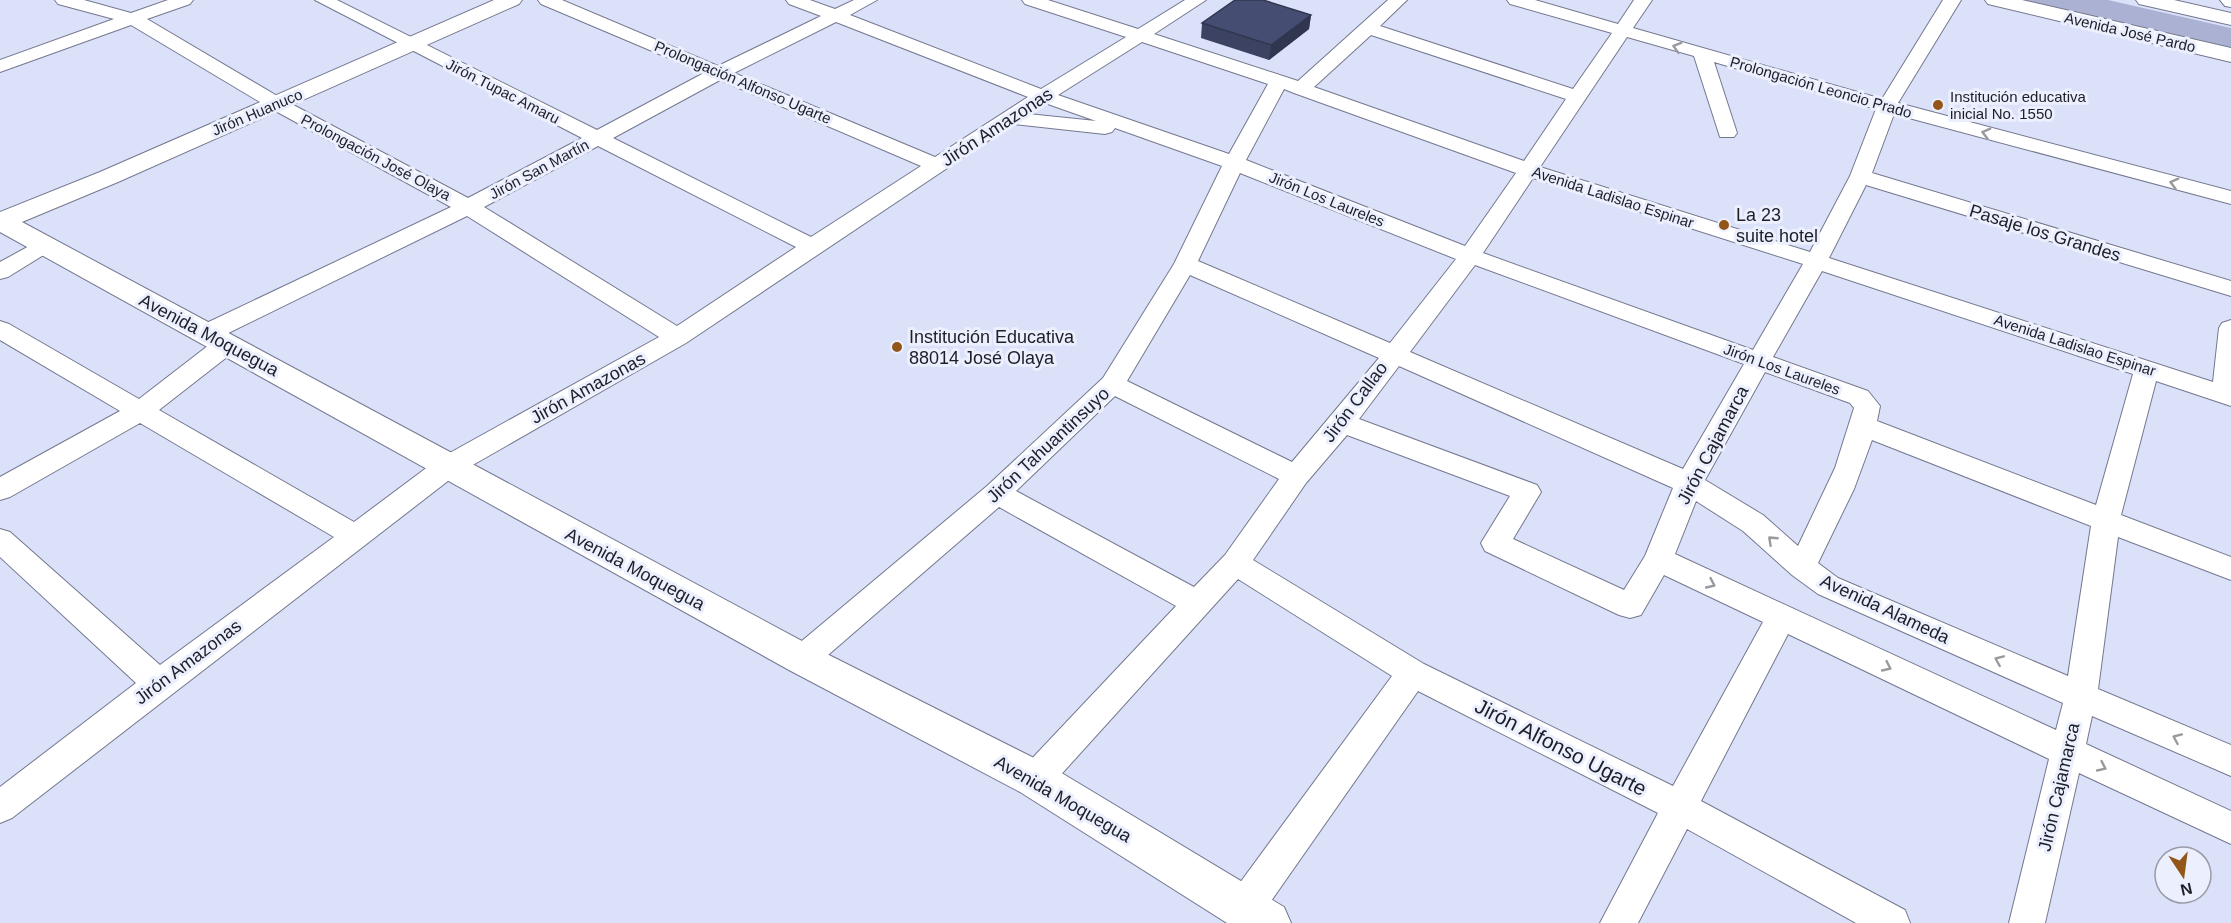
<svg xmlns="http://www.w3.org/2000/svg" width="2231" height="923" viewBox="0 0 2231 923" font-family="Helvetica,sans-serif">
<style>
.green{fill:#aab1d3}
.lines{fill:none;stroke-linecap:round;stroke-linejoin:round}
.street-casing{stroke:#74788f;stroke-width:2}
.secondary-casing{stroke:#74788f;stroke-width:2}
.primary-casing{stroke:#74788f;stroke-width:2}
.street{fill:#fff;fill-rule:evenodd}
.secondary{fill:#fff;fill-rule:evenodd}
.primary{fill:#fff;fill-rule:evenodd}
.wall{fill:#3c4262}
.shaded-wall{fill:#313650}
.building{fill:#464d72;stroke:#313650;stroke-width:1.5}
.oneway{stroke:#999a9e}
.poi-dot{fill:#935619;stroke:#ebeffe;stroke-width:2}
.labels{text-anchor:middle;dominant-baseline:central;stroke-width:6;stroke-linejoin:round;paint-order:stroke}
.far-street-label{font-size:15px;fill:#1d1f28;stroke:#ebeffe}
.far-poi-label{font-size:15px;fill:#1d1f28;stroke:#ebeffe;text-anchor:start}
.street-label{font-size:18px;fill:#1d1f28;stroke:#ebeffe}
.poi-label{font-size:18px;fill:#1d1f28;stroke:#ebeffe;text-anchor:start}
.near-street-label{font-size:21px;fill:#1d1f28;stroke:#ebeffe}
</style>
<rect width="100%" height="100%" fill="#dce1fa"/>
<!-- green -->
<path class="green" d="M 2018,0 L 2108,0 L 2231,28 L 2231,51 Z"/>
<g class="lines">
<defs>
<path id="street" d="M 55,0 L 84,0 L 131,13 L 168,0 L 193,0 L 190,4 L 147,19 L 284,100 L 468,198 L 582,138 L 315,0 L 337,0 L 597,130 L 704,73 L 541,4 L 538,0 L 562,0 L 718,66 L 821,16 L 789,4 L 786,0 L 810,0 L 835,9 L 854,0 L 877,0 L 850,15 L 1041,89 L 1126,37 L 1025,4 L 1022,0 L 1048,0 L 1138,29 L 1185,0 L 1206,0 L 1154,34 L 1298,81 L 1388,0 L 1407,0 L 1380,26 L 1573,89 L 1612,33 L 1510,4 L 1507,0 L 1535,0 L 1618,24 L 1634,0 L 1652,0 L 1633,28 L 1882,99 L 1943,0 L 1961,0 L 1898,103 L 2231,191 L 2231,204 L 1894,114 L 1872,173 L 2231,281 L 2231,296 L 1866,185 L 1829,258 L 2213,382 L 2219,328 L 2222,323 L 2231,320 L 2231,406 L 2156,381 L 2121,515 L 2231,557 L 2231,580 L 2118,537 L 2098,689 L 2231,745 L 2231,776 L 2092,716 L 2086,744 L 2231,811 L 2231,844 L 2079,773 L 2045,923 L 2009,923 L 2049,759 L 1788,634 L 1701,801 L 1905,910 L 1910,923 L 1856,923 L 1687,829 L 1638,923 L 1600,923 L 1658,813 L 1418,691 L 1257,921 L 1251,923 L 1231,921 L 1226,908 L 1231,895 L 1392,676 L 1238,579 L 1047,790 L 1035,794 L 1023,790 L 1018,779 L 1023,768 L 1176,606 L 999,507 L 813,668 L 802,672 L 791,668 L 786,659 L 791,650 L 987,486 L 1103,378 L 1174,264 L 1222,166 L 1115,128 L 1112,132 L 1105,134 L 1013,124 L 686,343 L 457,474 L 12,818 L 0,823 L 0,787 L 136,683 L 0,557 L 0,529 L 10,532 L 160,665 L 334,537 L 140,423 L 10,497 L 0,500 L 0,477 L 120,411 L 0,340 L 0,321 L 9,324 L 139,399 L 218,338 L 227,336 L 236,338 L 239,344 L 236,350 L 159,410 L 354,522 L 437,460 L 659,337 L 467,216 L 216,339 L 207,341 L 198,339 L 195,333 L 198,327 L 451,207 L 270,108 L 131,25 L 0,72 L 0,60 L 114,19 L 58,4 ZM 836,22 L 1028,97 L 935,157 L 734,73 ZM 1371,35 L 1566,99 L 1524,161 L 1314,87 ZM 1627,37 L 1694,56 L 1720,137 L 1734,137 L 1737,133 L 1714,62 L 1876,109 L 1850,176 L 1810,252 L 1540,167 ZM 1142,42 L 1268,84 L 1229,154 L 1058,95 ZM 720,80 L 921,166 L 811,237 L 613,138 ZM 1284,89 L 1294,93 L 1516,173 L 1465,246 L 1246,160 ZM 1045,103 L 1096,121 L 1028,114 ZM 598,146 L 796,247 L 677,326 L 484,207 ZM 1240,173 L 1456,259 L 1390,343 L 1198,261 ZM 1533,178 L 1803,264 L 1753,350 L 1483,253 ZM 1475,265 L 1744,364 L 1683,469 L 1410,352 ZM 1822,271 L 2133,374 L 2096,505 L 1877,421 L 1880,406 L 1868,391 L 1773,357 ZM 1190,275 L 1379,358 L 1292,462 L 1127,381 ZM 1399,366 L 1673,488 L 1645,556 L 1624,590 L 1513,539 L 1541,492 L 1537,485 L 1359,419 ZM 1765,372 L 1850,403 L 1854,408 L 1835,468 L 1798,546 L 1763,515 L 1705,480 ZM 1115,396 L 1279,479 L 1225,555 L 1194,587 L 1016,491 ZM 1347,435 L 1510,496 L 1481,543 L 1485,551 L 1619,615 L 1630,618 L 1641,615 L 1664,575 L 1763,622 L 1673,786 L 1424,664 L 1253,560 L 1306,483 ZM 1872,440 L 2091,526 L 2068,676 L 1838,578 L 1818,563 L 1854,489 ZM 1696,501 L 1743,531 L 1792,575 L 1818,594 L 2063,703 L 2056,730 L 1675,554 Z
M 2220,0 L 2231,0 L 2231,7 L 2225,6 Z
M 42,239 L 50,241 L 53,246 L 50,251 L 8,277 L 0,279 L 0,262 Z"/>
<path id="secondary" d="M 494,0 L 522,0 L 519,4 L 118,182 L 22,222 L 815,648 L 1050,766 L 1284,907 L 1291,923 L 1227,923 L 1020,792 L 789,670 L 0,232 L 0,212 L 100,172 Z"/>
<path id="primary" d="M 1985,0 L 2022,0 L 2231,48 L 2231,62 L 1988,4 Z
M 2136,0 L 2174,0 L 2231,13 L 2231,25 L 2139,4 Z"/>
</defs>
<!-- street casing -->
<use href="#street" class="street-casing"/>
<!-- secondary casing -->
<use href="#secondary" class="secondary-casing"/>
<!-- primary casing -->
<use href="#primary" class="primary-casing"/>
<!-- street -->
<use href="#street" class="street"/>
<!-- secondary -->
<use href="#secondary" class="secondary"/>
<!-- primary -->
<use href="#primary" class="primary"/>
</g>
<!-- wall -->
<path class="wall" d="M 1311,15 L 1309,29 L 1269,60 L 1201,38 L 1202,23 Z"/>
<!-- shaded-wall -->
<path class="shaded-wall" d="M 1311,15 L 1309,29 L 1269,60 L 1271,45 Z"/>
<!-- building -->
<path class="building" d="M 1235,0 L 1263,0 L 1311,15 L 1271,45 L 1202,23 Z"/>
<!-- one-way arrows -->
<defs><path id="oneway-chevron" d="M-2-3.5L2.5 0L-2 3.5" fill="none" stroke-width="1.6" stroke-linecap="round" stroke-linejoin="round" transform="scale(1.5)"/></defs>
<g class="oneway">
<use href="#oneway-chevron" transform="translate(1677 47) rotate(-164)"/>
<use href="#oneway-chevron" transform="translate(1986 133) rotate(-165)"/>
<use href="#oneway-chevron" transform="translate(2174 183) rotate(-165)"/>
<use href="#oneway-chevron" transform="translate(1772 540) rotate(-137)"/>
<use href="#oneway-chevron" transform="translate(1711 584) rotate(25)"/>
<use href="#oneway-chevron" transform="translate(1999 660) rotate(-157)"/>
<use href="#oneway-chevron" transform="translate(1887 667) rotate(25)"/>
<use href="#oneway-chevron" transform="translate(2177 738) rotate(-156)"/>
<use href="#oneway-chevron" transform="translate(2102 767) rotate(25)"/>
</g>
<!-- markers -->
<g class="poi-dot">
<circle cx="1938" cy="105" r="6"/>
<circle cx="1724" cy="225" r="6"/>
<circle cx="897" cy="347" r="6"/>
</g>
<g class="labels">
<!-- far-street labels -->
<g class="far-street-label">
<text transform="translate(2130 32) rotate(13)">Avenida José Pardo</text>
<text transform="translate(743 82) rotate(23)">Prolongación Alfonso Ugarte</text>
<text transform="translate(1821 87) rotate(16)">Prolongación Leoncio Prado</text>
<text transform="translate(503 91) rotate(27)">Jirón Tupac Amaru</text>
<text transform="translate(257 112) rotate(-23)">Jirón Huanuco</text>
<text transform="translate(376 157) rotate(28)">Prolongación José Olaya</text>
<text transform="translate(539 169) rotate(-28)">Jirón San Martín</text>
<text transform="translate(1613 197) rotate(18)">Avenida Ladislao Espinar</text>
<text transform="translate(1327 199) rotate(22)">Jirón Los Laureles</text>
<text transform="translate(2075 345) rotate(18)">Avenida Ladislao Espinar</text>
<text transform="translate(1782 369) rotate(20)">Jirón Los Laureles</text>
</g>
<!-- far-poi labels -->
<g class="far-poi-label">
<text x="1950" y="96">Institución educativa<tspan x="1950" dy="17">inicial No. 1550</tspan></text>
</g>
<!-- street labels -->
<g class="street-label">
<text transform="translate(997 127) rotate(-33)">Jirón Amazonas</text>
<text transform="translate(2045 233) rotate(17)">Pasaje los Grandes</text>
<text transform="translate(209 335) rotate(28)">Avenida Moquegua</text>
<text transform="translate(588 388) rotate(-29)">Jirón Amazonas</text>
<text transform="translate(1355 402) rotate(-53)">Jirón Callao</text>
<text transform="translate(1048 445) rotate(-43)">Jirón Tahuantinsuyo</text>
<text transform="translate(1713 445) rotate(-62)">Jirón Cajamarca</text>
<text transform="translate(635 569) rotate(28)">Avenida Moquegua</text>
<text transform="translate(1885 609) rotate(25)">Avenida Alameda</text>
<text transform="translate(188 662) rotate(-37)">Jirón Amazonas</text>
<text transform="translate(2059 787) rotate(-77)">Jirón Cajamarca</text>
<text transform="translate(1063 799) rotate(30)">Avenida Moquegua</text>
</g>
<!-- poi labels -->
<g class="poi-label">
<text x="1736" y="215">La 23<tspan x="1736" dy="21">suite hotel</tspan></text>
<text x="909" y="337">Institución Educativa<tspan x="909" dy="21">88014 José Olaya</tspan></text>
</g>
<!-- near-street labels -->
<g class="near-street-label">
<text transform="translate(1561 747) rotate(27)">Jirón Alfonso Ugarte</text>
</g>
</g>
<!-- north arrow -->
<g transform="translate(2183 875) rotate(167)"><circle r="28" fill="#ebeffe" stroke="#999ca8" stroke-width="1.5"/>
<path d="M0-4.5L10 22L0 15L-10 22Z" fill="#935619"/>
<text y="-9" font-size="16" font-weight="bold" text-anchor="middle" fill="#1d1f28">N</text>
</g>
</svg>
